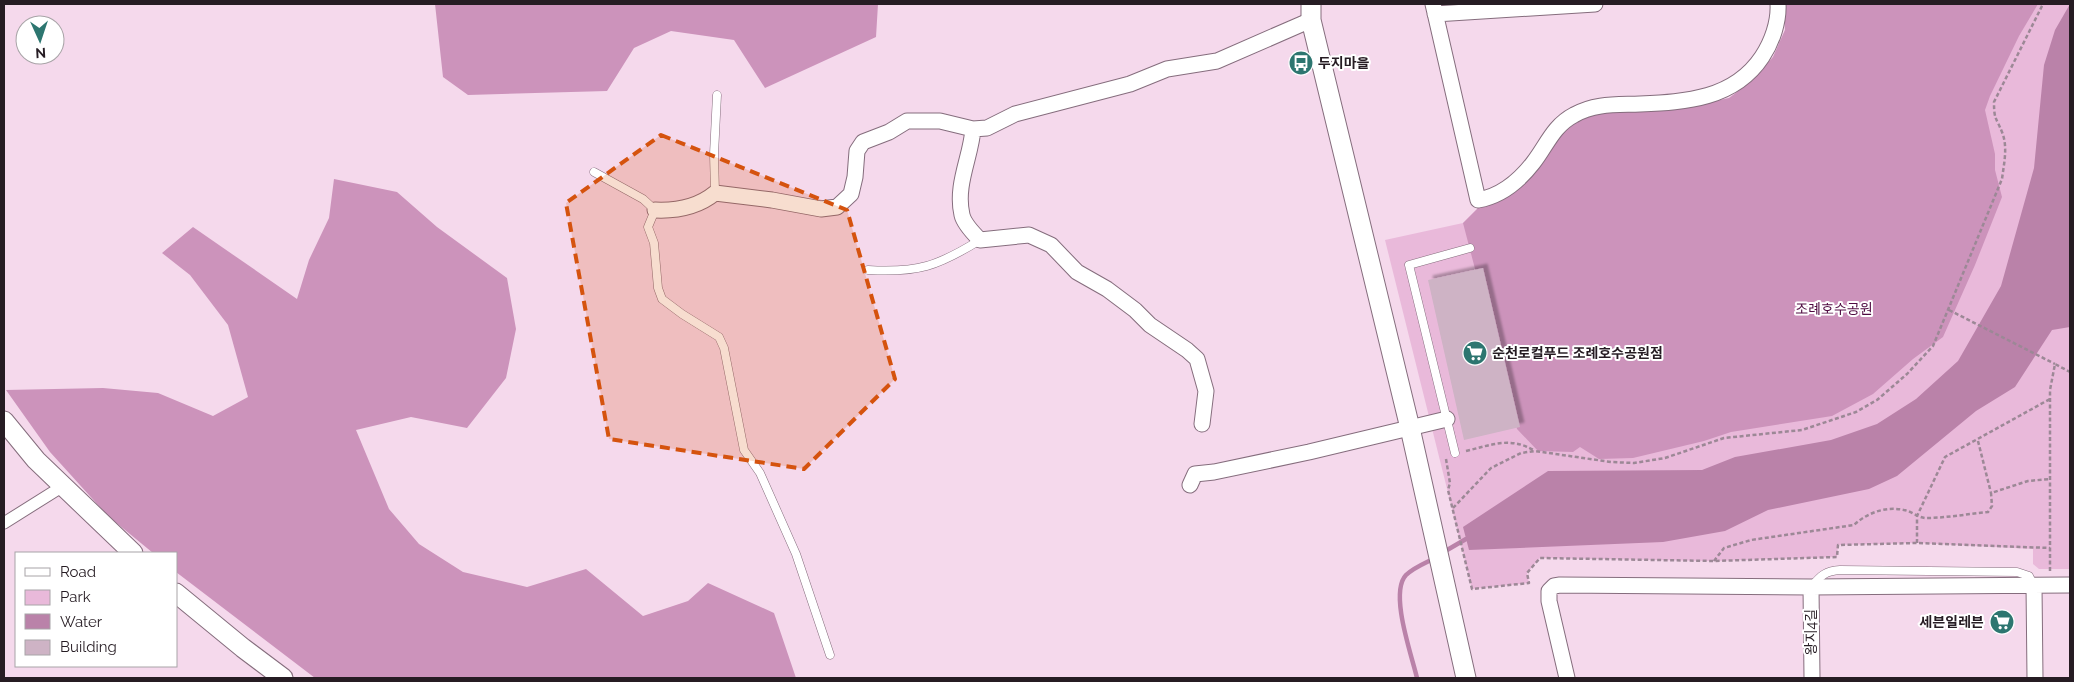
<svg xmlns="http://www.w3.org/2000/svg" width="2074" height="682" viewBox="0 0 2074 682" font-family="Raleway,'Noto Sans KR',sans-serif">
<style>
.green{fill:#e9b9da}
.forest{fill:#cc93bb}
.water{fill:#ba82a9}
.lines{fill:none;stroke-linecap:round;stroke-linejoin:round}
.stream{stroke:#ba82a9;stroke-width:4.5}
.building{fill:#ceb3c5;filter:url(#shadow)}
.service-casing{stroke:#856d7d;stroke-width:9}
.pedestrian-casing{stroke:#856d7d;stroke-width:13}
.minor-casing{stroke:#856d7d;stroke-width:17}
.tertiary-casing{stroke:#856d7d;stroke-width:21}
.path{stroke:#9c8896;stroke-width:2.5;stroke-dasharray:4 2.5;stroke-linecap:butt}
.service{stroke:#fff;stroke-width:8}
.pedestrian{stroke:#fff;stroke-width:11}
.minor{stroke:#fff;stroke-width:15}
.tertiary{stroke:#fff;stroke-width:19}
.marked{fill:#d5530e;fill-opacity:0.2;stroke:#d5530e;stroke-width:4;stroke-dasharray:10 6;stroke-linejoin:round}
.labels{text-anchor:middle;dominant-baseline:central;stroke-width:4;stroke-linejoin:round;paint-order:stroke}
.poi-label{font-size:14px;font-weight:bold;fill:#261c23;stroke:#fff;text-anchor:start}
.park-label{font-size:14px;fill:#4f0a41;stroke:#fff}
.street-label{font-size:14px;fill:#261c23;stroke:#fff}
</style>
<defs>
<filter id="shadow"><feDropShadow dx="4.5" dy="-4.5" stdDeviation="1" flood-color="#0004"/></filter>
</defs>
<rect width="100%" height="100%" fill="#f5d9ec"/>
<!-- green -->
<path class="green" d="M 1784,4 L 2070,4 L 2070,569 L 2039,569 L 2033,564 L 2033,549 L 1917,543 L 1838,545 L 1837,557 L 1714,561 L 1540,558 L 1527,573 L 1529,583 L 1472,589 L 1385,240 L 1463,223 L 1478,208 L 1497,201 L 1596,110 L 1685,108 L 1729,98 L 1753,80 L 1773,57 L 1785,30 Z"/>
<!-- forest -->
<path class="forest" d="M 435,4 L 878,4 L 876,37 L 765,88 L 734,40 L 671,31 L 634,48 L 607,91 L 468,95 L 443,77 Z
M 1784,4 L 2038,4 L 2019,36 L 1990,96 L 1985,110 L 1995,154 L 1995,170 L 2002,197 L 1975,265 L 1943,337 L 1913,359 L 1873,394 L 1832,416 L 1731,432 L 1704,441 L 1633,458 L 1599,459 L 1580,447 L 1573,452 L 1538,451 L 1517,429 L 1463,223 L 1478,208 L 1497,201 L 1570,123 L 1596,110 L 1685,108 L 1729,98 L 1753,80 L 1773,57 L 1785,30 Z
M 334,179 L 397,192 L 437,227 L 507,278 L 516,329 L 506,378 L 467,428 L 411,417 L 356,430 L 389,509 L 419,544 L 463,572 L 527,587 L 586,569 L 643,616 L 688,601 L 708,583 L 774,613 L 796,678 L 315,678 L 176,572 L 176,553 L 153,553 L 108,516 L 50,452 L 6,390 L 103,388 L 158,393 L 213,416 L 248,397 L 228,325 L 190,275 L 162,253 L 193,227 L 297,299 L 309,260 L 329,218 Z"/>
<!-- water -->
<path class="water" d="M 2070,4 L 2070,327 L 2052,330 L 2015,387 L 1976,411 L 1897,476 L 1869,489 L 1768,510 L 1725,531 L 1663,542 L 1469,550 L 1463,527 L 1548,471 L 1702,470 L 1735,457 L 1831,440 L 1877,424 L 1916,399 L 1958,361 L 2001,286 L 2034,168 L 2044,65 L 2055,30 Z"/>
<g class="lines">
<!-- stream -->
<path class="stream" d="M 1442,553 L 1466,539
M 1417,678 C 1412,656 1389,593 1406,575 C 1413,568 1425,563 1433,559"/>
</g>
<!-- building -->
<path class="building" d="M 1483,268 L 1520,427 L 1464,440 L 1428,280 Z"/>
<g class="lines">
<defs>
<path id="service" d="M 594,172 L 643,199 L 655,210 L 648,227 L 654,243 L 658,288 L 662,299 L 682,314 L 719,337 L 724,348 L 744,450 L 760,473 L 796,554 L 830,655
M 715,193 L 714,154 L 717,95
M 868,270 C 918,273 938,266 980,240
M 1455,453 L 1409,265 L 1470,248
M 1812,586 C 1821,575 1826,571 1840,570 L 2017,572 L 2029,576 L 2034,586"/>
<path id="pedestrian" d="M 4,523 L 63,486"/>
<path id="minor" d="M 1433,4 L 1478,200 C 1501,196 1519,181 1533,163 C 1547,145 1553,126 1574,115 C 1595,103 1617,105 1640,104 C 1686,102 1734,99 1762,57 C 1772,42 1779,22 1778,4
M 1435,14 L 1595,4
M 655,210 C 677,211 698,207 715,193 L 772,200 L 821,209 L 837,207 L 851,194 L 855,177 L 857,151 L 863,142 L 889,132 L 907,121 L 940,121 L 973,129
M 1202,424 L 1206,391 L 1197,359 L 1187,350 L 1150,325 L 1135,310 L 1107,289 L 1077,272 L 1051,245 L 1029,235 L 980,240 C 974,234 964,224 962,215 C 955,185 971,157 973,129 L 987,128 L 1015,114 L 1130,84 L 1167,69 L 1217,61 L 1311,20
M 1190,485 L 1195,474 L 1214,472 L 1309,452 L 1447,419
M 2034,586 L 2035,678
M 1811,587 L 1812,678
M 1567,678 L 1549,601 L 1549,591 L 1554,586 L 1560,585 L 1811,587 L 2070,585"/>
<path id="tertiary" d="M 1311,4 L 1311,20 L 1410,428 L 1466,678
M 4,421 L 36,460 L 133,553
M 176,593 L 243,648 L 283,678"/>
</defs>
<!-- service casing -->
<use href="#service" class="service-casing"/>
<!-- pedestrian casing -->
<use href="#pedestrian" class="pedestrian-casing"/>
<!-- minor casing -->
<use href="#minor" class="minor-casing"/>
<!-- tertiary casing -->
<use href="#tertiary" class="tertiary-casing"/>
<!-- path -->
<path class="path" d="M 1949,310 L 2055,364
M 1978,441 L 1991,493
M 1466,451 C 1491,445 1511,436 1535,451
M 1446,459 L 1450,483 L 1448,490 L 1472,589 L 1529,583 L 1527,573 L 1540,558 L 1714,561 L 1837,557 L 1838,545 L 1917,543 L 2050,548
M 1453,508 L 1491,468 L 1521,453 L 1535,451 L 1611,462 L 1634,463 L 1665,458 L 1724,438 L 1802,430 L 1856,412 L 1877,400 L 1907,374 L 1933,346 L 2002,179 C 2004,163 2008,147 2002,132 C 1996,117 1994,120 1994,102 L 2043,4
M 1917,543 L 1917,516 L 1945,457 L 2050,399
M 1714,561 L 1724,548 L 1751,540 L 1854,525 C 1867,513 1885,506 1904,510 C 1911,511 1917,517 1925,518 C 1946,518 1967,514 1988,512 L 1992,506 L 1991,493 L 2028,481 L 2050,479
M 2050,571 L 2050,390 L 2055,364 L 2070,372"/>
<!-- service -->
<use href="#service" class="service"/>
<!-- pedestrian -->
<use href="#pedestrian" class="pedestrian"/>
<!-- minor -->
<use href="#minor" class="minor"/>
<!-- tertiary -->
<use href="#tertiary" class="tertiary"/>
</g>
<!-- marked area -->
<path class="marked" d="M 661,135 L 847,210 L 895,379 L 804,469 L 609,439 L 566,203 Z"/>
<!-- icons -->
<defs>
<symbol id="bus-disc" viewBox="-11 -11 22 22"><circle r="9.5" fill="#2d7670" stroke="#fff"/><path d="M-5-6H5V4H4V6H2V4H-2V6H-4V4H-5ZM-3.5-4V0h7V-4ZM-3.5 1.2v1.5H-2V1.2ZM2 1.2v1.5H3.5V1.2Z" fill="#fff"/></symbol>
<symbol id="supermarket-disc" viewBox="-11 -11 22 22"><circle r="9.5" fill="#2d7670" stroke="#fff"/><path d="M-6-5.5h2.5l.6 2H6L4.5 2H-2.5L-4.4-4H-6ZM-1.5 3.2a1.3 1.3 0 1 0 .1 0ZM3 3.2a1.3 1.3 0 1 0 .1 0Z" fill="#fff"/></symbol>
</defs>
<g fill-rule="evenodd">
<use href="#bus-disc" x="1287" y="49" width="28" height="28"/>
<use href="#supermarket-disc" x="1461" y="339" width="28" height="28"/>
<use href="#supermarket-disc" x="1988" y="608" width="28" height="28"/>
</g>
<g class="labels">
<!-- poi labels -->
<g class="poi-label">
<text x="1318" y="63">두지마을</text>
<text x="1492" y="353">순천로컬푸드 조례호수공원점</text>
<text x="1984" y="622" text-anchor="end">세븐일레븐</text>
</g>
<!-- park labels -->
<g class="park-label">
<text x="1834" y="309">조례호수공원</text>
</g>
<!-- street labels -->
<g class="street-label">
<text transform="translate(1811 632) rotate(-90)">왕지4길</text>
</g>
</g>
<!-- border -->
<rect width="2074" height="682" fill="none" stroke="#261c23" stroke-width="10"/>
<!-- legend -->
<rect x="15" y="552" width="162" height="115" fill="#ffffff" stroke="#a8a4a7"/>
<rect x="25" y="568" width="25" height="8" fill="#ffffff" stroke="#a8a4a7"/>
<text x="60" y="577" font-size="15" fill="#261c23">Road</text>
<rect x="25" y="590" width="25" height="15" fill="#e9b9da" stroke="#a8a4a7"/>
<text x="60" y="602" font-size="15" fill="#261c23">Park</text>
<rect x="25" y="614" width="25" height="15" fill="#ba82a9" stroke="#a8a4a7"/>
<text x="60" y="627" font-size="15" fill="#261c23">Water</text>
<rect x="25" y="640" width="25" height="15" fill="#ceb3c5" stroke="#a8a4a7"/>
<text x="60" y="652" font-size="15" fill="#261c23">Building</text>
<!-- north arrow -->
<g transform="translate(40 40) rotate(177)"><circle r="24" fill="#ffffff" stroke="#a8a4a7"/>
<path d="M0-4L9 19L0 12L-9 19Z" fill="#2d7670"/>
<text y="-8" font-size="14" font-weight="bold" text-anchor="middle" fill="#261c23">N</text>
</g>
</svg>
